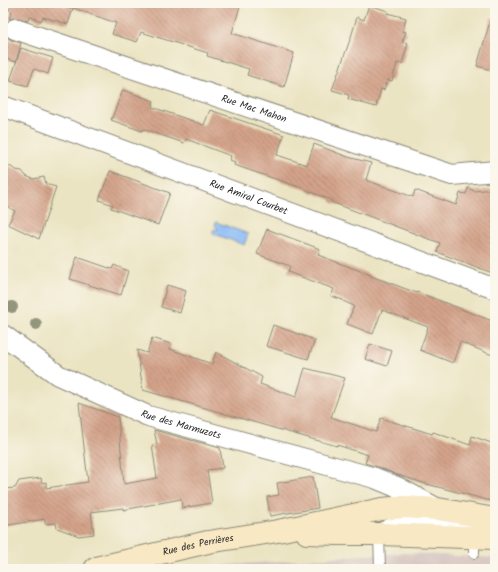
<svg xmlns="http://www.w3.org/2000/svg" width="498" height="572" viewBox="0 0 498 572" font-family="Kalam,sans-serif">
<style>
.railway{fill:#d1bfbd}
.water{fill:#89bbf6;stroke:#5a7390}
.building{fill:url(#building-back-hatch)}
.lines{fill:none;stroke-linecap:round;stroke-linejoin:round}
.service-casing{stroke:#8b8877;stroke-width:12}
.minor-casing{stroke:#8b8877;stroke-width:22}
.secondary-casing{stroke:#8b8877;stroke-width:24}
.service{stroke:#fff;stroke-width:10}
.minor{stroke:#fff;stroke-width:20}
.secondary{stroke:#f8e8c3;stroke-width:22}
.tree{fill:#93967c}
.labels{text-anchor:middle;dominant-baseline:central;stroke-width:3.5;stroke-linejoin:round;paint-order:stroke}
.street-label{font-size:10px;fill:#2b2b2b;stroke:#fbf7ec}
</style>
<defs>
<pattern id="building-back-hatch" width="6" height="6" patternUnits="userSpaceOnUse"><rect width="6" height="6" fill="#d4a38a"/><path d="M-1 5l2 2M0 0l6 6M5-1l2 2" fill="none" stroke="#ac8571"/></pattern>
</defs>
<rect width="100%" height="100%" fill="#fbf7ec"/>
<filter id="ink" filterUnits="userSpaceOnUse"><feTurbulence type="fractalNoise" baseFrequency=".025" numOctaves="2"/><feDisplacementMap in="SourceGraphic" scale="8" xChannelSelector="R" yChannelSelector="G"/><feConvolveMatrix kernelMatrix="1 2 1 2 8 2 1 2 1" color-interpolation-filters="sRGB"/></filter>
<filter id="wash" filterUnits="userSpaceOnUse"><feTurbulence type="fractalNoise" baseFrequency=".012" numOctaves="4" result="noise"/><feDisplacementMap in="SourceGraphic" scale="16" xChannelSelector="R" yChannelSelector="G"/><feGaussianBlur stdDeviation="0.9" result="paint"/><feColorMatrix in="noise" values="0 0 0 0 0 0 0 0 0 0 0 0 0 0 0 0 0 1.4 0 .05"/><feComposite in="paint" operator="in"/></filter>
<g filter="url(#wash)">
<rect width="100%" height="100%" fill="#ebe4c3"/>
<!-- railway -->
<path class="railway" d="M 402,553 L 495,558 L 495,569 L 202,569 L 219,566 L 349,556 Z"/>
<!-- water -->
<path class="water" d="M 216,222 L 248,234 L 244,245 L 212,233 L 214,229 L 217,230 L 218,228 L 215,226 Z"/>
<g id="blocks">
<!-- building -->
<path class="building" d="M 3,3 L 55,3 L 71,8 L 67,6 L 67,3 L 241,3 L 232,33 L 294,53 L 284,87 L 247,75 L 249,69 L 207,56 L 208,53 L 141,32 L 137,42 L 112,34 L 116,23 L 73,8 L 68,24 L 43,17 L 41,21 L 29,16 L 28,21 L 18,18 L 13,18 L 9,19 L 12,11 L 3,7 Z
M 369,5 L 388,11 L 387,13 L 406,18 L 403,31 L 406,32 L 402,42 L 408,43 L 402,64 L 397,63 L 392,81 L 387,80 L 384,90 L 381,89 L 376,107 L 348,99 L 349,95 L 332,90 L 351,37 L 357,17 L 364,20 Z
M 491,18 L 495,19 L 495,71 L 477,66 Z
M 5,33 L 7,37 L 11,40 L 21,43 L 16,62 L 3,58 L 3,39 Z
M 21,48 L 53,58 L 48,74 L 34,69 L 28,86 L 10,81 Z
M 123,90 L 154,101 L 152,107 L 204,125 L 210,110 L 284,135 L 277,155 L 307,165 L 314,144 L 348,157 L 371,163 L 366,180 L 413,197 L 415,190 L 456,205 L 460,193 L 466,194 L 468,188 L 474,191 L 495,189 L 495,274 L 437,252 L 440,243 L 331,202 L 331,200 L 299,187 L 234,165 L 235,162 L 230,160 L 231,156 L 186,139 L 184,143 L 143,129 L 142,131 L 111,120 Z
M 3,162 L 16,170 L 22,171 L 26,176 L 33,179 L 44,177 L 46,184 L 56,187 L 39,239 L 8,224 L 15,211 L 3,204 Z
M 110,171 L 170,193 L 158,225 L 111,208 L 113,205 L 99,200 Z
M 267,229 L 320,249 L 318,255 L 371,275 L 371,276 L 417,293 L 417,292 L 495,322 L 495,356 L 460,342 L 453,363 L 420,350 L 428,327 L 382,310 L 373,334 L 347,324 L 354,306 L 343,301 L 343,300 L 331,296 L 334,289 L 288,272 L 290,266 L 257,254 Z
M 77,257 L 112,269 L 114,265 L 128,271 L 121,295 L 70,279 Z
M 167,285 L 186,291 L 180,313 L 161,307 Z
M 273,325 L 315,340 L 308,359 L 266,346 Z
M 152,338 L 171,344 L 170,349 L 212,364 L 216,352 L 262,377 L 260,384 L 296,397 L 305,368 L 345,378 L 331,417 L 376,432 L 381,418 L 432,434 L 433,432 L 470,445 L 472,436 L 494,444 L 492,453 L 495,454 L 495,502 L 423,483 L 395,474 L 378,467 L 365,463 L 368,455 L 337,445 L 337,446 L 312,439 L 143,390 L 137,350 L 147,353 Z
M 370,344 L 392,351 L 387,366 L 365,359 Z
M 79,403 L 118,417 L 124,484 L 157,478 L 152,445 L 157,444 L 154,430 L 220,448 L 223,468 L 207,470 L 212,503 L 182,508 L 181,499 L 123,510 L 123,508 L 91,512 L 94,534 L 79,536 L 57,528 L 56,523 L 45,524 L 45,519 L 3,526 L 3,489 L 15,488 L 19,481 L 41,478 L 42,483 L 46,482 L 46,488 L 88,482 Z
M 313,477 L 318,508 L 270,516 L 267,497 L 279,495 L 277,483 Z"/>
</g>
</g>
<g filter="url(#ink)">
<use href="#blocks" fill-opacity="0" stroke="#8b8877" stroke-width="1"/>
<g class="lines">
<defs>
<path id="service" d="M 379,534 L 380,569
M 474,537 L 474,553"/>
<g id="minor">
<path id="s1" d="M 15,29 L 452,175 L 495,171"/>
<path id="s2" d="M 3,106 L 495,289"/>
<path id="s3" d="M 3,335 L 58,375 L 148,416 L 375,478 L 399,488 L 438,509"/>
<path d="M 379,534 L 402,524 L 475,521"/>
</g>
<g id="secondary">
<path d="M 307,533 L 337,534 L 379,534 L 495,538"/>
<path id="s4" d="M 95,569 L 100,567 L 208,542 L 278,531 L 382,509 L 403,507 L 438,509 L 495,519"/>
</g>
</defs>
<!-- service casing -->
<use href="#service" class="service-casing"/>
<!-- minor casing -->
<use href="#minor" class="minor-casing"/>
<!-- secondary casing -->
<use href="#secondary" class="secondary-casing"/>
<!-- service -->
<use href="#service" class="service"/>
<!-- minor -->
<use href="#minor" class="minor"/>
<!-- secondary -->
<use href="#secondary" class="secondary"/>
</g>
<!-- trees -->
<g class="tree">
<circle cx="12" cy="307" r="6"/>
<circle cx="36" cy="324" r="6"/>
</g>
</g>
<g class="labels">
<!-- street labels -->
<g class="street-label">
<text stroke="none"><textPath href="#s1" startOffset="252">Rue Mac Mahon</textPath></text>
<text stroke="none"><textPath href="#s2" startOffset="262">Rue Amiral Courbet</textPath></text>
<text stroke="none"><textPath href="#s3" startOffset="201">Rue des Marmuzots</textPath></text>
<text stroke="none"><textPath href="#s4" startOffset="106">Rue des Perrières</textPath></text>
</g>
</g>
<!-- margin -->
<rect width="498" height="572" fill="none" stroke="#fbf7ec" stroke-width="16"/>
</svg>
